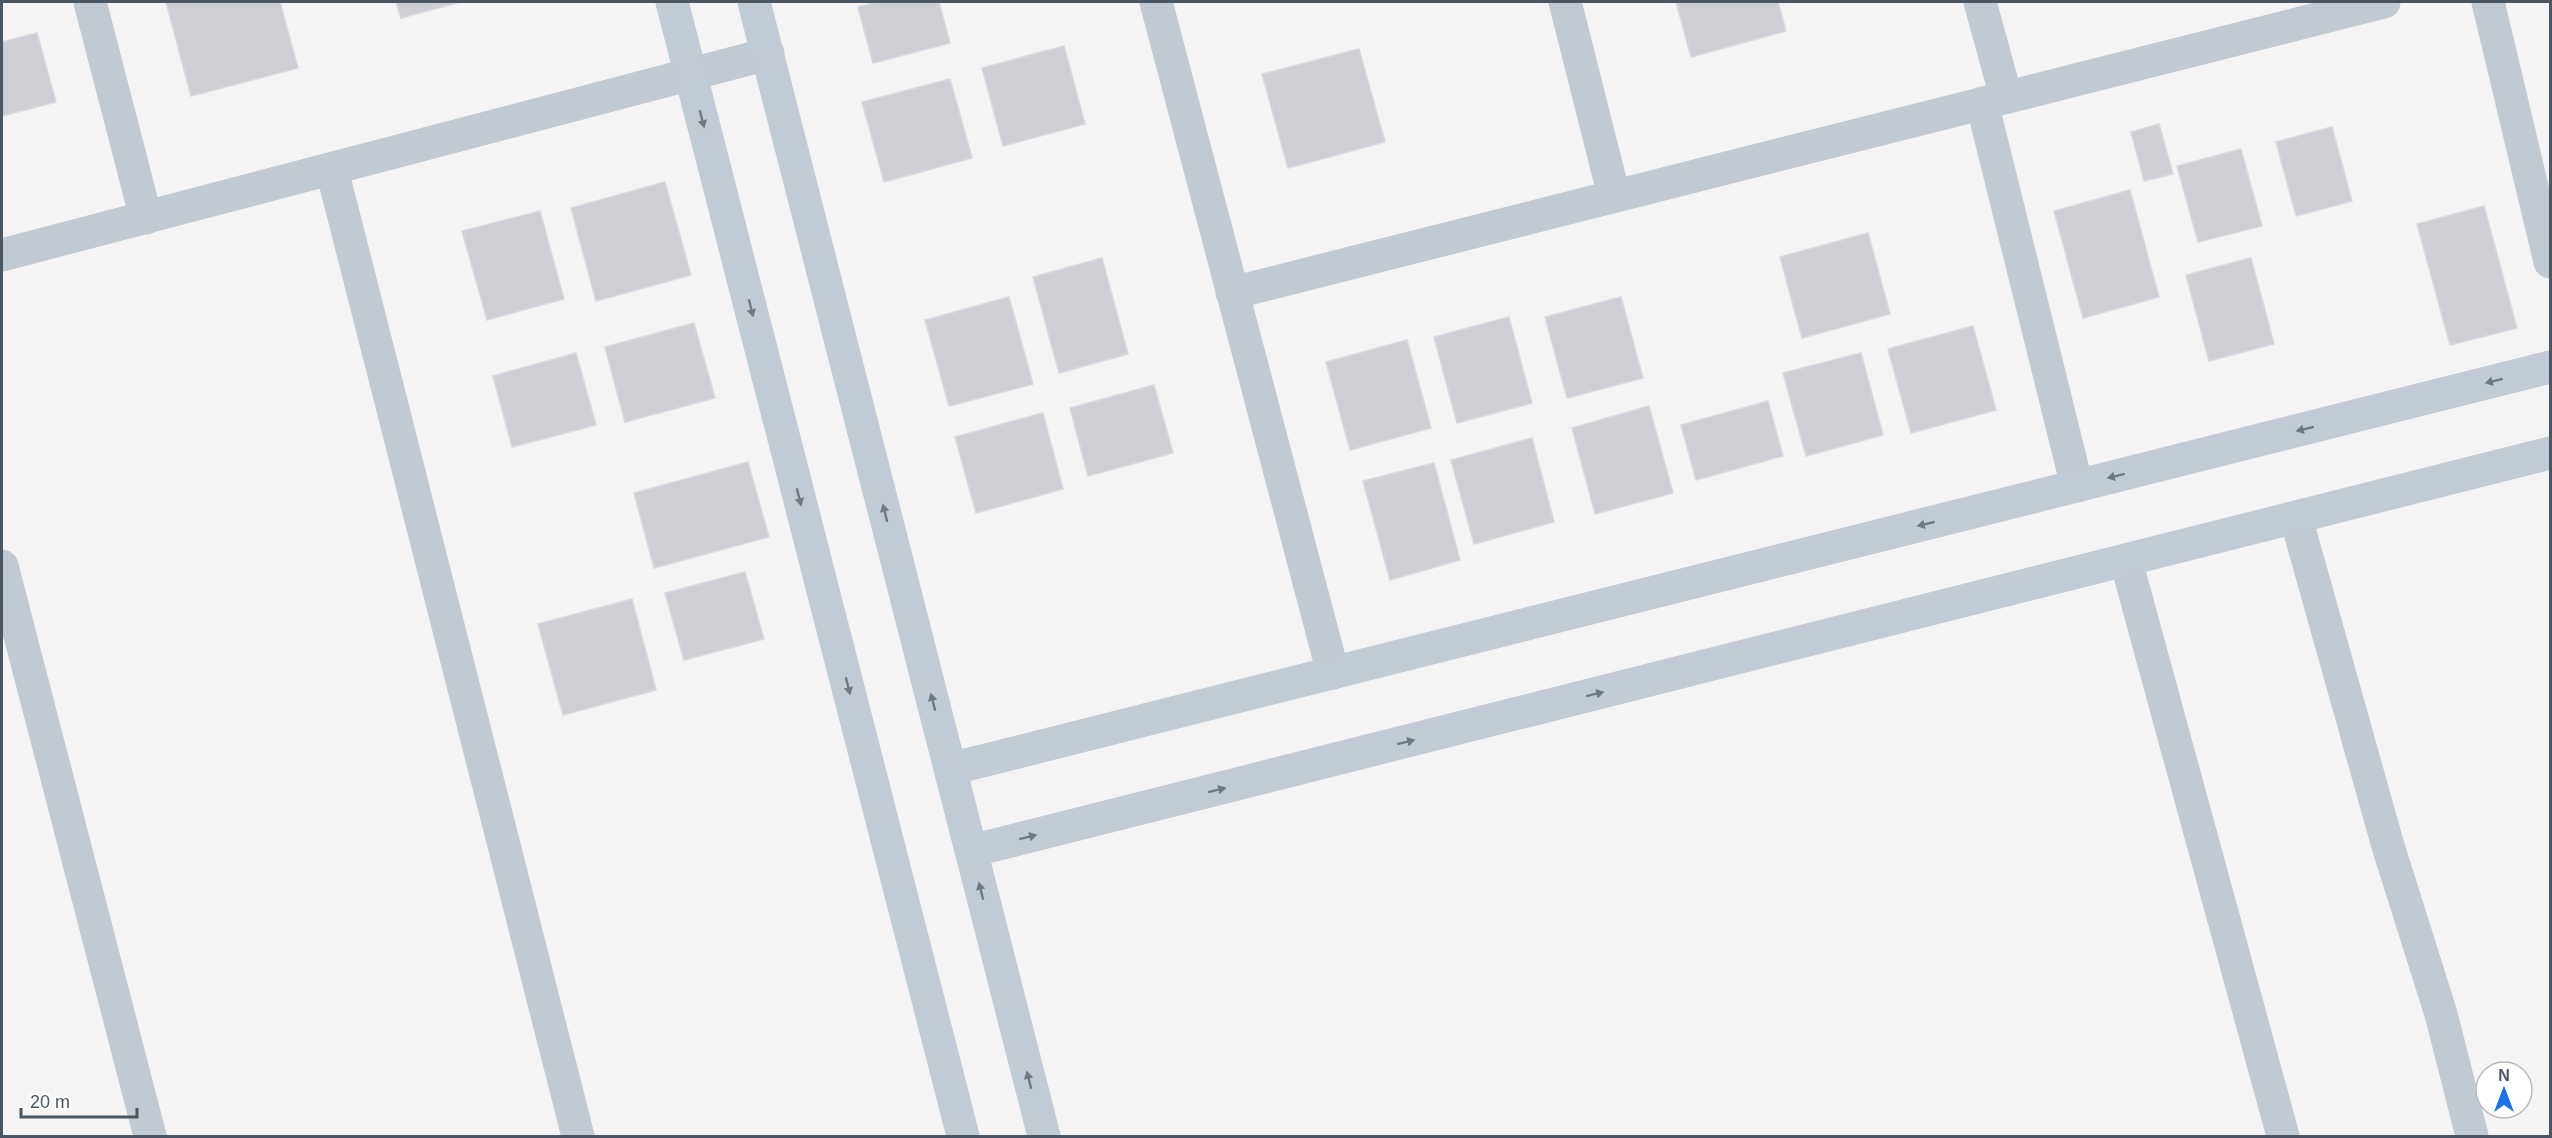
<svg xmlns="http://www.w3.org/2000/svg" width="2552" height="1138" viewBox="0 0 2552 1138" font-family="Arial,sans-serif">
<style>
.building{fill:#cdcfd5;stroke:#d7d9de;stroke-width:1.5}
.lines{fill:none;stroke-linecap:round;stroke-linejoin:round}
.street{stroke:#c1cad2;stroke-width:33}
.secondary{stroke:#c1cbd6;stroke-width:33}
.oneway{fill:#6e7984}
</style>
<rect width="100%" height="100%" fill="#f5f3f3"/>
<!-- building -->
<path class="building" d="M 166,2 L 280,2 L 298,68 L 191,96 Z
M 396,2 L 460,2 L 401,18 Z
M 878,2 L 939,2 L 950,43 L 873,63 L 858,7 Z
M 1676,2 L 1778,2 L 1786,31 L 1691,57 Z
M 37,33 L 56,102 L 2,116 L 2,42 Z
M 1064,46 L 1085,124 L 1003,146 L 982,68 Z
M 1359,49 L 1385,142 L 1288,168 L 1262,74 Z
M 950,79 L 972,158 L 884,182 L 862,102 Z
M 2159,124 L 2173,174 L 2144,181 L 2131,132 Z
M 2332,127 L 2352,201 L 2296,216 L 2276,142 Z
M 2241,149 L 2262,226 L 2198,242 L 2177,166 Z
M 665,182 L 691,275 L 596,301 L 571,208 Z
M 2130,190 L 2159,297 L 2083,318 L 2054,211 Z
M 2484,206 L 2517,328 L 2450,345 L 2417,224 Z
M 540,211 L 564,299 L 487,320 L 462,231 Z
M 1868,233 L 1890,314 L 1802,338 L 1780,257 Z
M 1102,258 L 1128,354 L 1059,373 L 1033,277 Z
M 2251,258 L 2274,344 L 2209,361 L 2186,275 Z
M 1009,297 L 1033,384 L 949,406 L 925,320 Z
M 1621,297 L 1643,378 L 1567,398 L 1545,317 Z
M 1509,317 L 1532,403 L 1457,423 L 1434,337 Z
M 694,323 L 715,398 L 625,422 L 605,347 Z
M 1973,326 L 1996,410 L 1911,433 L 1888,349 Z
M 1407,340 L 1431,428 L 1350,450 L 1326,362 Z
M 576,353 L 596,425 L 512,447 L 493,376 Z
M 1861,353 L 1883,435 L 1806,456 L 1783,373 Z
M 1154,385 L 1173,453 L 1088,476 L 1070,408 Z
M 1768,401 L 1783,456 L 1696,480 L 1681,425 Z
M 1649,406 L 1673,493 L 1595,514 L 1572,428 Z
M 1043,413 L 1063,489 L 976,513 L 955,437 Z
M 1532,438 L 1554,522 L 1474,544 L 1451,460 Z
M 748,462 L 769,537 L 654,568 L 634,493 Z
M 1434,463 L 1460,560 L 1390,580 L 1363,481 Z
M 745,572 L 764,639 L 684,660 L 665,593 Z
M 632,599 L 656,690 L 563,715 L 538,624 Z"/>
<g class="lines">
<!-- street -->
<path class="street" d="M 90,2 L 146,218
M 1156,2 L 1333,673
M 1565,2 L 1614,196
M 1980,2 L 2006,97
M 2488,2 L 2550,262
M 1982,103 L 2077,486
M 332,170 L 578,1136
M 2,255 L 768,54
M 1232,293 L 2384,2
M 2296,518 L 2388,846 L 2441,1014 L 2472,1136
M 2126,561 L 2283,1136
M 2,566 L 150,1136"/>
<!-- secondary -->
<path class="secondary" d="M 672,2 L 963,1136
M 754,2 L 1044,1136
M 950,769 L 2550,367
M 971,851 L 2550,453"/>
</g>
<!-- one-way arrows -->
<defs><path id="oneway-solid" d="M-6-.8H1V-3.2L6.5 0L1 3.2V.8H-6Z" transform="scale(1.5)"/></defs>
<g class="oneway">
<use href="#oneway-solid" transform="translate(702 119) rotate(76)"/>
<use href="#oneway-solid" transform="translate(751 308) rotate(76)"/>
<use href="#oneway-solid" transform="translate(2494 381) rotate(166)"/>
<use href="#oneway-solid" transform="translate(2305 429) rotate(166)"/>
<use href="#oneway-solid" transform="translate(2116 476) rotate(166)"/>
<use href="#oneway-solid" transform="translate(799 497) rotate(76)"/>
<use href="#oneway-solid" transform="translate(885 513) rotate(-104)"/>
<use href="#oneway-solid" transform="translate(1926 524) rotate(166)"/>
<use href="#oneway-solid" transform="translate(848 686) rotate(76)"/>
<use href="#oneway-solid" transform="translate(1595 694) rotate(-14)"/>
<use href="#oneway-solid" transform="translate(933 702) rotate(-104)"/>
<use href="#oneway-solid" transform="translate(1406 742) rotate(-14)"/>
<use href="#oneway-solid" transform="translate(1217 790) rotate(-14)"/>
<use href="#oneway-solid" transform="translate(1028 837) rotate(-14)"/>
<use href="#oneway-solid" transform="translate(981 891) rotate(-104)"/>
<use href="#oneway-solid" transform="translate(1029 1080) rotate(-104)"/>
</g>
<!-- border -->
<rect width="2552" height="1138" fill="none" stroke="#4a5661" stroke-width="6"/>
<!-- north arrow -->
<g transform="translate(2504 1090)"><circle r="28" fill="#ffffff" stroke="#b7bbc0" stroke-width="1.5"/>
<path d="M0-4.5L10 22L0 15L-10 22Z" fill="#1a73e8"/>
<text y="-9" font-size="16" font-weight="bold" text-anchor="middle" fill="#4a5661">N</text>
</g>
<!-- scale -->
<path d="M21 1108v9h116v-9" fill="none" stroke="#4a5661" stroke-width="3"/>
<text x="30" y="1108" font-size="18" fill="#4a5661" stroke="#ffffff" stroke-width="4.5" paint-order="stroke">20 m</text>
</svg>
